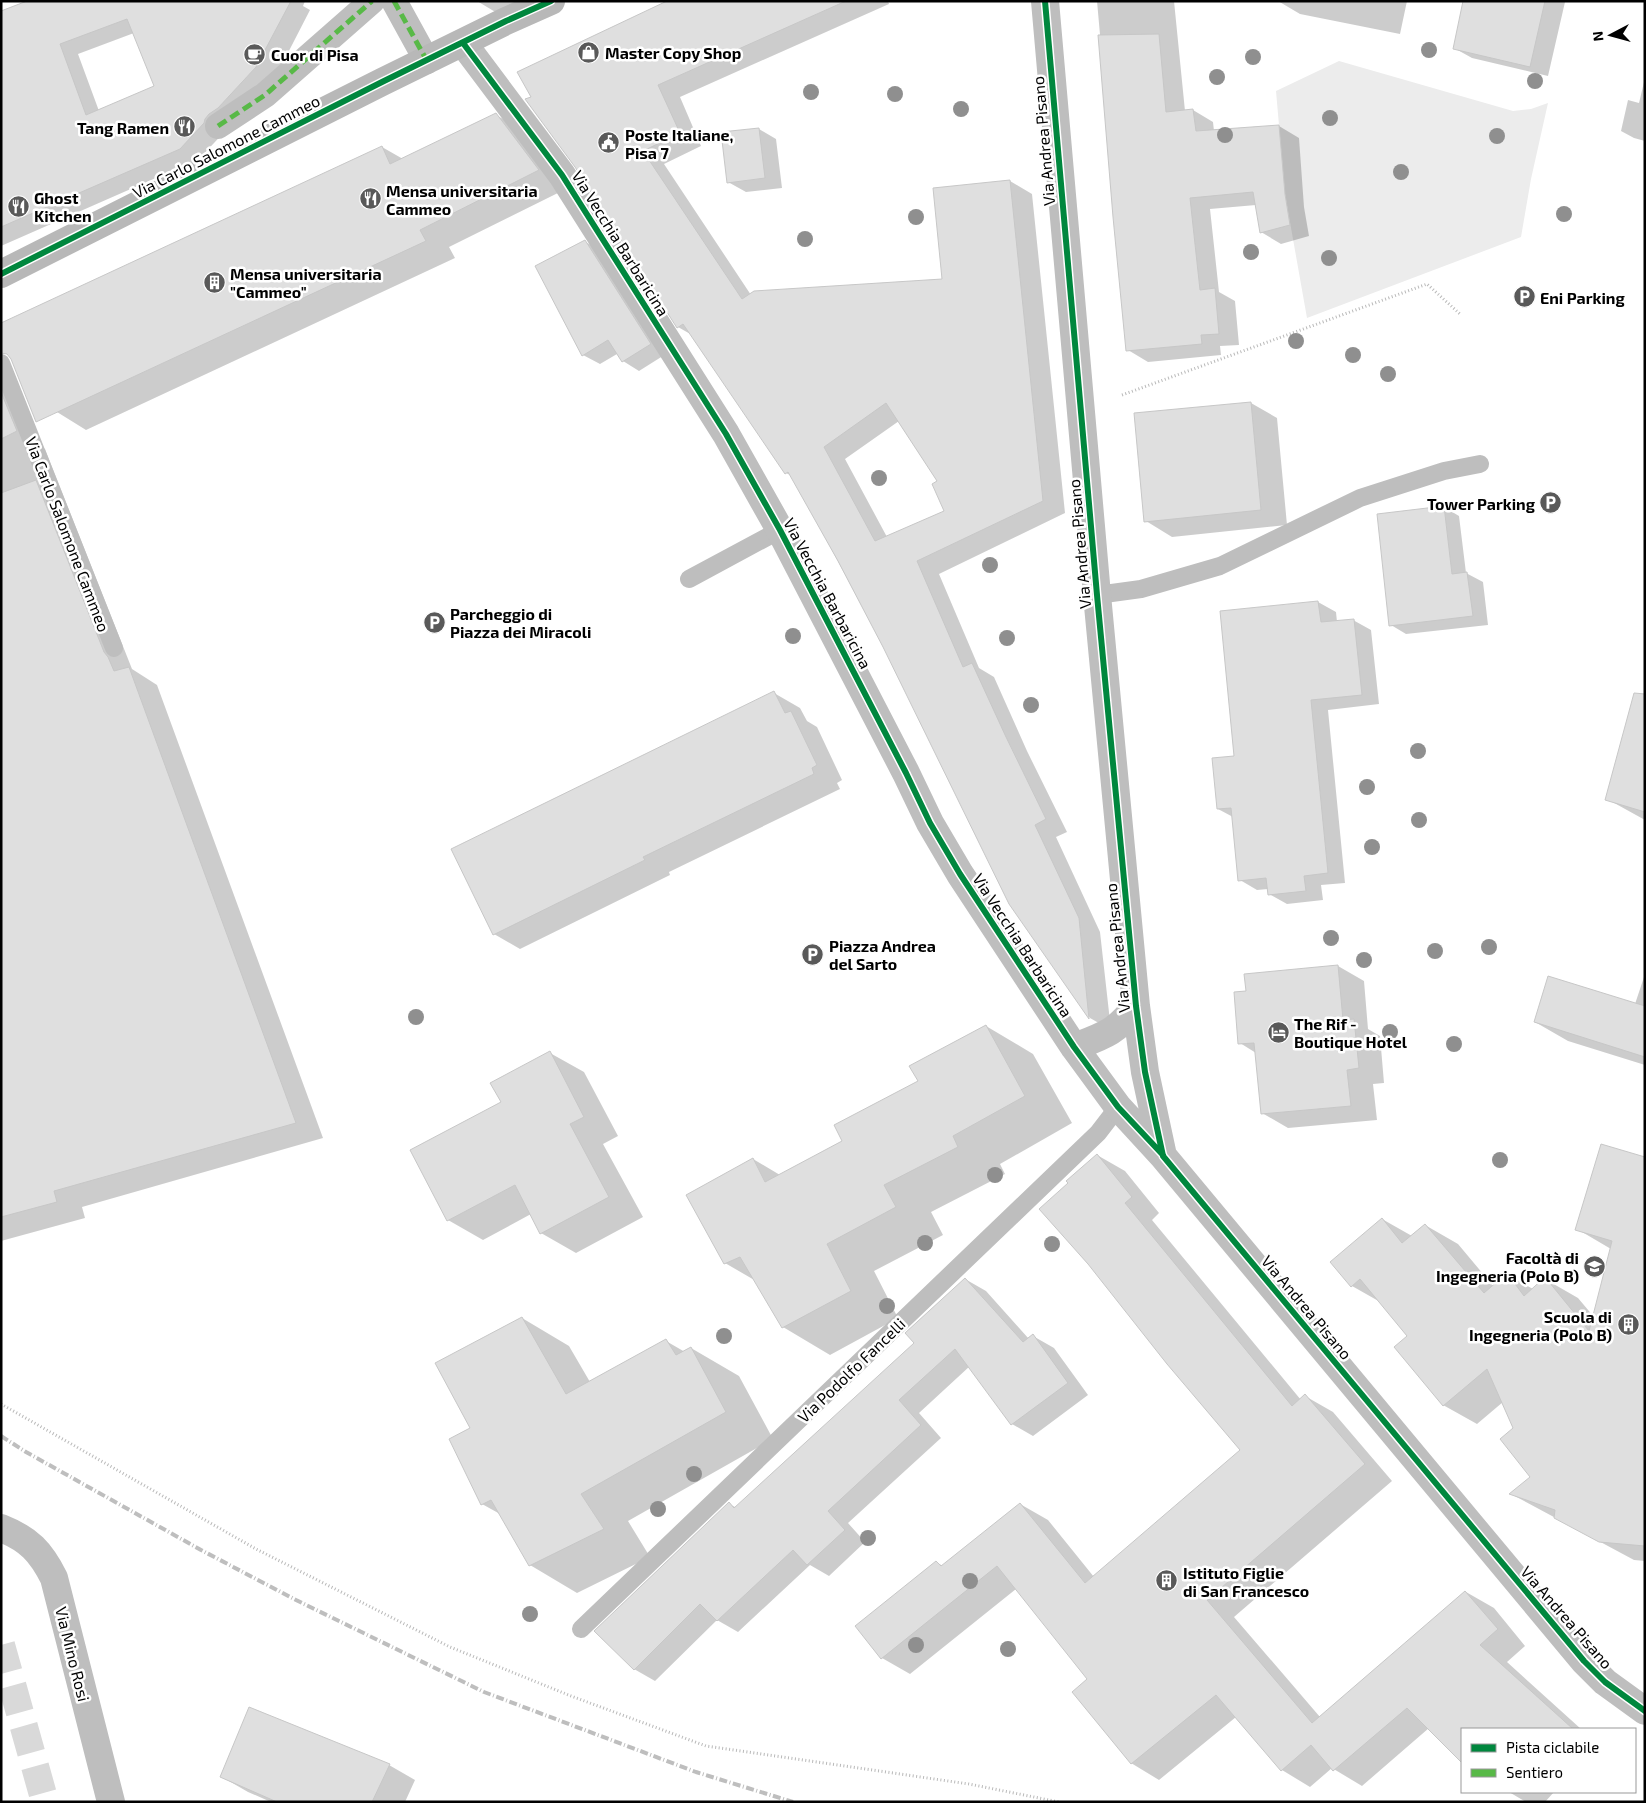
<svg xmlns="http://www.w3.org/2000/svg" width="1646" height="1803" viewBox="0 0 1646 1803" font-family="'Exo 2',sans-serif">
<style>
.green{fill:#ececec}
.shadow{fill:#0003;fill-rule:evenodd}
.building{fill:#dfdfdf;stroke:#c7c7c7;fill-rule:evenodd}
.lines{fill:none;stroke-linecap:round;stroke-linejoin:round}
.primary-tunnel{stroke:#d9d9d9;stroke-width:28;stroke-dasharray:28 14;stroke-linecap:butt}
.path{stroke:#b9b9b9;stroke-width:3;stroke-dasharray:1 2.5;stroke-linecap:butt}
.service{stroke:#bebebe;stroke-width:18}
.pedestrian{stroke:#bebebe;stroke-width:26}
.minor{stroke:#bebebe;stroke-width:28}
.secondary{stroke:#b8b8b8;stroke-width:28}
.rail{stroke:#bebebe;stroke-width:4;stroke-dasharray:8 2.5 1 2.5;stroke-linecap:butt}
.quiet{stroke:#58b947;stroke-width:5;stroke-dasharray:10 5;stroke-linecap:butt}
.cycleway-casing{stroke:#fff;stroke-width:9}
.cycleway{stroke:#00873e;stroke-width:6}
.tree{fill:#8f8f8f}
.labels{text-anchor:middle;dominant-baseline:central;stroke-width:5;stroke-linejoin:round;paint-order:stroke}
.poi-label{font-size:16px;font-weight:bold;fill:#000;stroke:#fff;text-anchor:start}
.street-label{font-size:16px;fill:#000;stroke:#fff}
</style>
<rect width="100%" height="100%" fill="#fff"/>
<!-- green -->
<path class="green" d="M 1339,61 L 1513,111 L 1531,109 L 1548,103 L 1531,179 L 1521,237 L 1307,318 L 1285,194 L 1276,91 Z"/>
<!-- shadow -->
<path class="shadow" d="M 62,1 L 305,1 L 303,6 L 310,10 L 275,78 L 199,159 L 1,246 L 1,12 ZM 134,33 L 155,87 L 99,111 L 78,54 Z
M 477,1 L 519,1 L 497,13 Z
M 670,1 L 888,1 L 889,4 L 680,97 L 701,146 L 664,164 L 751,295 L 944,280 L 1010,181 L 1032,194 L 1065,513 L 939,574 L 979,668 L 994,677 L 1027,751 L 1067,832 L 1056,837 L 1100,932 L 1111,1030 L 1090,1018 L 1011,903 L 884,647 L 792,476 L 786,473 L 692,335 L 678,327 L 532,97 ZM 899,421 L 939,481 L 946,512 L 887,537 L 845,459 Z
M 1097,1 L 1174,1 L 1185,111 L 1193,110 L 1213,122 L 1214,131 L 1279,126 L 1299,138 L 1304,207 L 1309,236 L 1281,244 L 1261,232 L 1256,205 L 1210,209 L 1219,292 L 1235,301 L 1239,345 L 1220,346 L 1221,355 L 1148,362 L 1128,350 Z
M 1278,1 L 1407,1 L 1400,34 L 1300,14 Z
M 1465,1 L 1565,2 L 1548,76 L 1472,58 L 1454,48 Z
M 1645,78 L 1645,141 L 1634,138 L 1621,131 L 1628,100 L 1639,103 Z
M 496,115 L 526,132 L 568,188 L 449,247 L 455,258 L 86,430 L 57,412 L 382,147 L 403,159 Z
M 759,129 L 776,139 L 782,188 L 746,192 L 728,182 Z
M 584,241 L 601,251 L 666,354 L 639,371 L 623,361 L 617,354 L 600,364 L 583,355 Z
M 1,381 L 28,439 L 45,449 L 132,669 L 157,685 L 323,1138 L 82,1207 L 85,1218 L 1,1241 Z
M 1251,403 L 1277,418 L 1287,525 L 1172,537 L 1146,521 Z
M 1444,507 L 1459,516 L 1466,573 L 1483,582 L 1488,625 L 1406,634 L 1391,625 Z
M 1318,602 L 1336,612 L 1337,622 L 1353,620 L 1371,630 L 1379,704 L 1328,710 L 1345,883 L 1321,885 L 1323,900 L 1287,904 L 1269,894 L 1268,889 L 1257,890 L 1240,880 L 1233,817 L 1218,809 L 1235,757 Z
M 774,693 L 800,708 L 807,721 L 817,727 L 842,780 L 837,783 L 840,789 L 669,872 L 670,875 L 520,949 L 494,934 Z
M 1645,746 L 1645,820 L 1607,799 Z
M 1338,966 L 1364,981 L 1368,1029 L 1380,1036 L 1384,1083 L 1373,1084 L 1377,1120 L 1288,1128 L 1262,1113 L 1256,1053 L 1240,1043 L 1247,992 Z
M 1645,974 L 1645,1065 L 1568,1041 L 1535,1022 L 1635,1004 Z
M 986,1026 L 1033,1054 L 1072,1123 L 1000,1164 L 1005,1174 L 931,1212 L 943,1235 L 874,1271 L 898,1318 L 830,1355 L 783,1327 L 756,1281 L 725,1263 L 753,1159 L 780,1175 L 844,1142 Z
M 550,1053 L 584,1072 L 618,1136 L 603,1144 L 643,1217 L 576,1253 L 541,1233 L 531,1214 L 483,1240 L 448,1220 L 412,1150 L 502,1103 Z
M 1097,1155 L 1125,1171 L 1159,1213 L 1152,1220 L 1301,1400 L 1305,1396 L 1333,1412 L 1392,1481 L 1234,1617 L 1320,1717 L 1466,1592 L 1494,1608 L 1525,1646 L 1507,1662 L 1581,1729 L 1462,1729 L 1462,1761 L 1429,1728 L 1362,1786 L 1332,1768 L 1310,1787 L 1282,1770 L 1236,1717 L 1159,1780 L 1131,1763 L 1089,1679 L 1016,1589 L 910,1674 L 882,1658 L 856,1626 L 936,1562 L 943,1566 L 1020,1504 L 1048,1520 L 1094,1577 L 1242,1450 Z
M 1645,1158 L 1645,1561 L 1634,1560 L 1511,1494 L 1532,1477 L 1515,1429 L 1503,1402 L 1477,1424 L 1443,1405 L 1409,1336 L 1382,1303 L 1352,1286 L 1382,1219 L 1412,1236 L 1425,1225 L 1458,1244 L 1494,1287 L 1508,1275 L 1533,1289 L 1545,1279 L 1578,1298 L 1594,1317 L 1611,1249 L 1577,1229 Z
M 965,1279 L 986,1291 L 1029,1339 L 1033,1336 L 1054,1348 L 1088,1395 L 1033,1436 L 1012,1424 L 970,1366 L 919,1413 L 941,1438 L 848,1523 L 865,1542 L 829,1576 L 810,1565 L 738,1632 L 717,1620 L 655,1681 L 634,1669 L 729,1504 L 737,1508 L 916,1343 Z
M 522,1318 L 569,1346 L 590,1382 L 666,1341 L 685,1352 L 691,1348 L 739,1376 L 773,1439 L 628,1521 L 650,1557 L 577,1593 L 530,1565 L 500,1514 L 482,1504 L 472,1428 Z
M 389,1765 L 415,1780 L 405,1802 L 271,1802 L 248,1792 L 222,1777 Z
M 1509,1792 L 1554,1792 L 1545,1802 L 1526,1802 Z"/>
<!-- building -->
<path class="building" d="M 27,1 L 291,1 L 256,67 L 218,108 L 209,114 L 205,119 L 204,123 L 180,149 L 1,227 L 1,11 ZM 127,19 L 154,86 L 86,115 L 60,44 Z
M 667,1 L 846,1 L 658,85 L 680,133 L 643,151 L 742,299 L 754,291 L 942,279 L 933,188 L 1010,180 L 1043,501 L 917,561 L 963,667 L 972,663 L 1006,737 L 1046,819 L 1035,825 L 1079,918 L 1089,1019 L 1009,904 L 883,647 L 838,561 L 788,472 L 785,474 L 683,324 L 677,328 L 575,167 L 525,99 L 531,97 L 517,72 ZM 886,403 L 937,481 L 932,484 L 944,511 L 875,541 L 824,447 Z
M 1463,1 L 1545,1 L 1530,67 L 1453,49 Z
M 1159,34 L 1166,112 L 1193,109 L 1196,131 L 1279,125 L 1285,194 L 1290,225 L 1260,233 L 1253,192 L 1190,198 L 1200,290 L 1215,288 L 1219,334 L 1201,335 L 1202,344 L 1126,351 L 1113,217 L 1098,35 Z
M 496,113 L 539,170 L 420,230 L 426,241 L 36,422 L 11,359 L 7,354 L 1,353 L 1,323 L 382,146 L 390,164 Z
M 759,128 L 765,178 L 727,183 L 721,132 Z
M 585,240 L 651,344 L 622,362 L 608,340 L 582,356 L 535,266 Z
M 1,392 L 17,431 L 1,439 Z
M 1251,402 L 1261,510 L 1144,522 L 1134,413 Z
M 36,480 L 104,652 L 108,657 L 114,671 L 129,667 L 296,1123 L 54,1191 L 57,1202 L 1,1217 L 1,493 Z
M 1444,506 L 1452,574 L 1467,572 L 1473,616 L 1389,626 L 1377,514 Z
M 1318,601 L 1321,622 L 1354,619 L 1362,695 L 1311,700 L 1328,873 L 1304,876 L 1306,891 L 1268,895 L 1266,878 L 1238,881 L 1231,808 L 1217,809 L 1212,758 L 1234,756 L 1220,611 Z
M 774,691 L 785,713 L 791,711 L 817,765 L 812,768 L 814,774 L 643,857 L 645,860 L 493,935 L 451,849 Z
M 1634,693 L 1645,694 L 1645,812 L 1605,800 Z
M 1338,965 L 1343,1020 L 1354,1019 L 1359,1068 L 1347,1070 L 1351,1106 L 1261,1114 L 1254,1043 L 1238,1044 L 1234,992 L 1246,991 L 1244,974 Z
M 1548,976 L 1645,1006 L 1645,1057 L 1534,1022 Z
M 986,1025 L 1025,1096 L 953,1136 L 958,1147 L 884,1185 L 896,1207 L 827,1244 L 851,1291 L 782,1328 L 740,1257 L 724,1264 L 686,1195 L 753,1158 L 765,1182 L 842,1141 L 834,1125 L 918,1081 L 909,1066 Z
M 550,1051 L 584,1117 L 570,1124 L 609,1197 L 540,1234 L 515,1185 L 447,1221 L 410,1150 L 501,1102 L 490,1083 Z
M 1601,1144 L 1645,1157 L 1645,1546 L 1599,1542 L 1554,1518 L 1555,1510 L 1509,1494 L 1530,1477 L 1500,1439 L 1513,1428 L 1487,1369 L 1443,1406 L 1394,1347 L 1407,1336 L 1360,1279 L 1351,1287 L 1330,1262 L 1382,1218 L 1402,1243 L 1425,1224 L 1484,1293 L 1507,1273 L 1524,1296 L 1545,1277 L 1589,1331 L 1612,1241 L 1575,1230 Z
M 1097,1154 L 1132,1197 L 1125,1203 L 1292,1406 L 1305,1394 L 1365,1464 L 1207,1600 L 1312,1723 L 1465,1591 L 1498,1629 L 1480,1645 L 1573,1729 L 1462,1729 L 1462,1763 L 1407,1708 L 1333,1771 L 1311,1745 L 1281,1771 L 1216,1695 L 1131,1764 L 1072,1692 L 1087,1679 L 997,1566 L 881,1659 L 855,1626 L 936,1561 L 941,1566 L 1020,1503 L 1085,1583 L 1240,1450 L 1167,1364 L 1088,1264 L 1039,1209 L 1068,1183 L 1066,1181 Z
M 965,1278 L 1023,1342 L 1033,1334 L 1068,1383 L 1011,1425 L 955,1349 L 899,1400 L 921,1425 L 828,1511 L 845,1530 L 807,1565 L 793,1550 L 717,1621 L 700,1604 L 634,1670 L 594,1631 L 729,1502 L 734,1508 L 914,1343 L 905,1333 Z
M 522,1317 L 566,1394 L 666,1339 L 676,1355 L 691,1347 L 726,1412 L 581,1494 L 604,1529 L 529,1566 L 491,1500 L 481,1505 L 449,1439 L 470,1428 L 435,1363 Z
M 249,1707 L 390,1764 L 372,1802 L 277,1802 L 220,1777 Z"/>
<g class="lines">
<!-- primary-tunnel -->
<path class="primary-tunnel" d="M 1,1645 L 45,1802"/>
<!-- path -->
<path class="path" d="M 1122,395 L 1427,284 L 1460,314
M 1,1404 L 256,1549 L 450,1647 L 571,1696 L 706,1746 L 969,1784 L 1059,1802"/>
<!-- service -->
<path class="service" d="M 1,363 L 114,648
M 689,579 L 780,530
M 1097,595 L 1141,589 L 1220,566 L 1360,498 L 1444,471 L 1480,464
M 581,1629 L 1098,1133 L 1118,1107"/>
<!-- pedestrian -->
<path class="pedestrian" d="M 394,1 L 427,61
M 218,126 L 265,95 L 372,1"/>
<!-- minor -->
<path class="minor" d="M 1045,1 L 1097,595 L 1136,1006 L 1145,1072 L 1163,1156 L 1584,1661 L 1605,1682 L 1645,1711
M 463,43 L 562,175 L 726,434 L 780,530 L 906,773 L 930,823 L 960,874 L 1074,1047 L 1118,1107 L 1163,1156
M 1074,1047 C 1103,1036 1117,1032 1136,1006
M 1,1528 C 29,1539 41,1552 54,1578 L 111,1802"/>
<!-- secondary -->
<path class="secondary" d="M 1,274 L 382,82 L 506,21 L 551,1"/>
<!-- rail -->
<path class="rail" d="M 1,1436 L 26,1452 L 201,1550 L 296,1600 L 484,1692 L 696,1772 L 793,1802"/>
<!-- quiet -->
<path class="quiet" d="M 394,1 L 427,61
M 218,126 L 265,95 L 372,1"/>
<defs>
<path id="cycleway" d="M 1045,1 L 1097,595 L 1136,1006 L 1145,1072 L 1163,1156 L 1584,1661 L 1605,1682 L 1645,1711
M 463,43 L 562,175 L 726,434 L 780,530 L 906,773 L 930,823 L 960,874 L 1074,1047 L 1118,1107 L 1163,1155
M 1,274 L 382,82 L 506,21 L 551,1"/>
</defs>
<!-- cycleway casing -->
<use href="#cycleway" class="cycleway-casing"/>
<!-- cycleway -->
<use href="#cycleway" class="cycleway"/>
</g>
<!-- trees -->
<g class="tree">
<circle cx="1429" cy="50" r="8"/>
<circle cx="1253" cy="57" r="8"/>
<circle cx="1217" cy="77" r="8"/>
<circle cx="1535" cy="81" r="8"/>
<circle cx="811" cy="92" r="8"/>
<circle cx="895" cy="94" r="8"/>
<circle cx="961" cy="109" r="8"/>
<circle cx="1330" cy="118" r="8"/>
<circle cx="1225" cy="135" r="8"/>
<circle cx="1497" cy="136" r="8"/>
<circle cx="1401" cy="172" r="8"/>
<circle cx="1564" cy="214" r="8"/>
<circle cx="916" cy="217" r="8"/>
<circle cx="805" cy="239" r="8"/>
<circle cx="1251" cy="252" r="8"/>
<circle cx="1329" cy="258" r="8"/>
<circle cx="1296" cy="341" r="8"/>
<circle cx="1353" cy="355" r="8"/>
<circle cx="1388" cy="374" r="8"/>
<circle cx="879" cy="478" r="8"/>
<circle cx="990" cy="565" r="8"/>
<circle cx="793" cy="636" r="8"/>
<circle cx="1007" cy="638" r="8"/>
<circle cx="1031" cy="705" r="8"/>
<circle cx="1418" cy="751" r="8"/>
<circle cx="1367" cy="787" r="8"/>
<circle cx="1419" cy="820" r="8"/>
<circle cx="1372" cy="847" r="8"/>
<circle cx="1331" cy="938" r="8"/>
<circle cx="1489" cy="947" r="8"/>
<circle cx="1435" cy="951" r="8"/>
<circle cx="1364" cy="960" r="8"/>
<circle cx="416" cy="1017" r="8"/>
<circle cx="1390" cy="1032" r="8"/>
<circle cx="1454" cy="1044" r="8"/>
<circle cx="1500" cy="1160" r="8"/>
<circle cx="995" cy="1175" r="8"/>
<circle cx="925" cy="1243" r="8"/>
<circle cx="1052" cy="1244" r="8"/>
<circle cx="887" cy="1306" r="8"/>
<circle cx="724" cy="1336" r="8"/>
<circle cx="694" cy="1474" r="8"/>
<circle cx="658" cy="1509" r="8"/>
<circle cx="868" cy="1538" r="8"/>
<circle cx="970" cy="1581" r="8"/>
<circle cx="530" cy="1614" r="8"/>
<circle cx="916" cy="1645" r="8"/>
<circle cx="1008" cy="1649" r="8"/>
</g>
<!-- icons -->
<defs>
<symbol id="shop-disc" viewBox="-11 -11 22 22"><circle r="9.5" fill="#595959" stroke="#fff"/><path d="M-5-2.5h2.3a2.7 3.5 0 0 1 5.4 0H5L5.5 6h-11ZM-1.5-2.5h3a1.5 2.3 0 0 0-3 0Z" fill="#fff"/></symbol>
<symbol id="cafe-disc" viewBox="-11 -11 22 22"><circle r="9.5" fill="#595959" stroke="#fff"/><path d="M-5.5-4.5H6V0H3Q3 3.5 0 3.5H-2.5Q-5.5 3.5-5.5 0ZM3-3.2v2h1.7v-2ZM-6 4.5H4V6H-6Z" fill="#fff"/></symbol>
<symbol id="restaurant-disc" viewBox="-11 -11 22 22"><circle r="9.5" fill="#595959" stroke="#fff"/><path d="M-5-6h1v4h1v-4h1v4h1v-4h1v5L-1.5 .5V6h-2V.5L-5-1ZM5-6V6H3V1.5H1.5Q1.5-4 5-6Z" fill="#fff"/></symbol>
<symbol id="civic-disc" viewBox="-11 -11 22 22"><circle r="9.5" fill="#595959" stroke="#fff"/><path d="M-.6-6.5H3V-4.5H.6V-3L4-1V1h2V6H-6V1h2V-1L-.6-3ZM-1.2 2.5V6h2.4V2.5Z" fill="#fff"/></symbol>
<symbol id="building-disc" viewBox="-11 -11 22 22"><circle r="9.5" fill="#595959" stroke="#fff"/><path d="M-4-6H4V6H1V3H-1V6H-4ZM-2.5-4.3h1.7v1.8h-1.7ZM.8-4.3h1.7v1.8H.8ZM-2.5-1h1.7V.8h-1.7ZM.8-1h1.7V.8H.8Z" fill="#fff"/></symbol>
<symbol id="parking-disc" viewBox="-11 -11 22 22"><circle r="9.5" fill="#595959" stroke="#fff"/><path d="M-3.5-5.5H1a3.5 3.5 0 0 1 0 7H-1V5.5H-3.5ZM-1-3.4V-.6H.8a1.4 1.4 0 0 0 0-2.8Z" fill="#fff"/></symbol>
<symbol id="hotel-disc" viewBox="-11 -11 22 22"><circle r="9.5" fill="#595959" stroke="#fff"/><path d="M-6-4.5h1.5V1H6V5H4.5V3h-9V5H-6ZM-4 0a1.8 1.8 0 1 1 3.6 0ZM.5 0V-2.5h3Q6-2.5 6 0Z" fill="#fff"/></symbol>
<symbol id="university-disc" viewBox="-11 -11 22 22"><circle r="9.5" fill="#595959" stroke="#fff"/><path d="M0-5L7-2L0 1L-7-2ZM-4 1L0 2.5L4 1V4Q0 6-4 4Z" fill="#fff"/></symbol>
</defs>
<g fill-rule="evenodd">
<use href="#shop-disc" x="576" y="40" width="25" height="25"/>
<use href="#cafe-disc" x="242" y="42" width="25" height="25"/>
<use href="#restaurant-disc" x="172" y="114" width="25" height="25"/>
<use href="#civic-disc" x="596" y="130" width="25" height="25"/>
<use href="#restaurant-disc" x="358" y="186" width="25" height="25"/>
<use href="#restaurant-disc" x="6" y="194" width="25" height="25"/>
<use href="#building-disc" x="202" y="270" width="25" height="25"/>
<use href="#parking-disc" x="1512" y="284" width="25" height="25"/>
<use href="#parking-disc" x="1538" y="490" width="25" height="25"/>
<use href="#parking-disc" x="422" y="610" width="25" height="25"/>
<use href="#parking-disc" x="800" y="942" width="25" height="25"/>
<use href="#hotel-disc" x="1266" y="1020" width="25" height="25"/>
<use href="#university-disc" x="1582" y="1254" width="25" height="25"/>
<use href="#building-disc" x="1616" y="1312" width="25" height="25"/>
<use href="#building-disc" x="1154" y="1568" width="25" height="25"/>
</g>
<g class="labels">
<!-- poi labels -->
<g class="poi-label">
<text x="605" y="52">Master Copy Shop</text>
<text x="271" y="54">Cuor di Pisa</text>
<text x="169" y="127" text-anchor="end">Tang Ramen</text>
<text x="625" y="134">Poste Italiane,<tspan x="625" dy="18">Pisa 7</tspan></text>
<text x="386" y="190">Mensa universitaria<tspan x="386" dy="18">Cammeo</tspan></text>
<text x="34" y="197">Ghost<tspan x="34" dy="18">Kitchen</tspan></text>
<text x="230" y="273">Mensa universitaria<tspan x="230" dy="18">"Cammeo"</tspan></text>
<text x="1540" y="297">Eni Parking</text>
<text x="1535" y="503" text-anchor="end">Tower Parking</text>
<text x="450" y="613">Parcheggio di<tspan x="450" dy="18">Piazza dei Miracoli</tspan></text>
<text x="829" y="945">Piazza Andrea<tspan x="829" dy="18">del Sarto</tspan></text>
<text x="1294" y="1023">The Rif -<tspan x="1294" dy="18">Boutique Hotel</tspan></text>
<text x="1579" y="1257" text-anchor="end">Facoltà di<tspan x="1579" dy="18">Ingegneria (Polo B)</tspan></text>
<text x="1612" y="1316" text-anchor="end">Scuola di<tspan x="1612" dy="18">Ingegneria (Polo B)</tspan></text>
<text x="1183" y="1572">Istituto Figlie<tspan x="1183" dy="18">di San Francesco</tspan></text>
</g>
<!-- street labels -->
<g class="street-label">
<text transform="translate(1043 141) rotate(-95)">Via Andrea Pisano</text>
<text transform="translate(226 146) rotate(-27)">Via Carlo Salomone Cammeo</text>
<text transform="translate(621 243) rotate(58)">Via Vecchia Barbaricina</text>
<text transform="translate(68 534) rotate(69)">Via Carlo Salomone Cammeo</text>
<text transform="translate(1079 544) rotate(-95)">Via Andrea Pisano</text>
<text transform="translate(828 593) rotate(62)">Via Vecchia Barbaricina</text>
<text transform="translate(1023 945) rotate(57)">Via Vecchia Barbaricina</text>
<text transform="translate(1117 948) rotate(-96)">Via Andrea Pisano</text>
<text transform="translate(1307 1307) rotate(50)">Via Andrea Pisano</text>
<text transform="translate(851 1370) rotate(-44)">Via Podolfo Fancelli</text>
<text transform="translate(1567 1617) rotate(49)">Via Andrea Pisano</text>
<text transform="translate(73 1654) rotate(76)">Via Mino Rosi</text>
</g>
</g>
<!-- border -->
<rect width="1646" height="1803" fill="none" stroke="#000000" stroke-width="5"/>
<!-- legend -->
<rect x="1461" y="1728" width="175" height="65" fill="#ffffff" stroke="#999999"/>
<rect x="1471" y="1744" width="25" height="8" fill="#00873e" stroke="#999999"/>
<text x="1506" y="1753" font-size="15" fill="#000000">Pista ciclabile</text>
<rect x="1471" y="1769" width="25" height="8" fill="#58b947" stroke="#999999"/>
<text x="1506" y="1778" font-size="15" fill="#000000">Sentiero</text>
<!-- north arrow -->
<g transform="translate(1611 35) rotate(264)" stroke="#ffffff" stroke-width="4" paint-order="stroke">
<path d="M0-4L9 19L0 12L-9 19Z" fill="#000000"/>
<text y="-8" font-size="14" font-weight="bold" text-anchor="middle" fill="#000000">N</text>
</g>
</svg>
